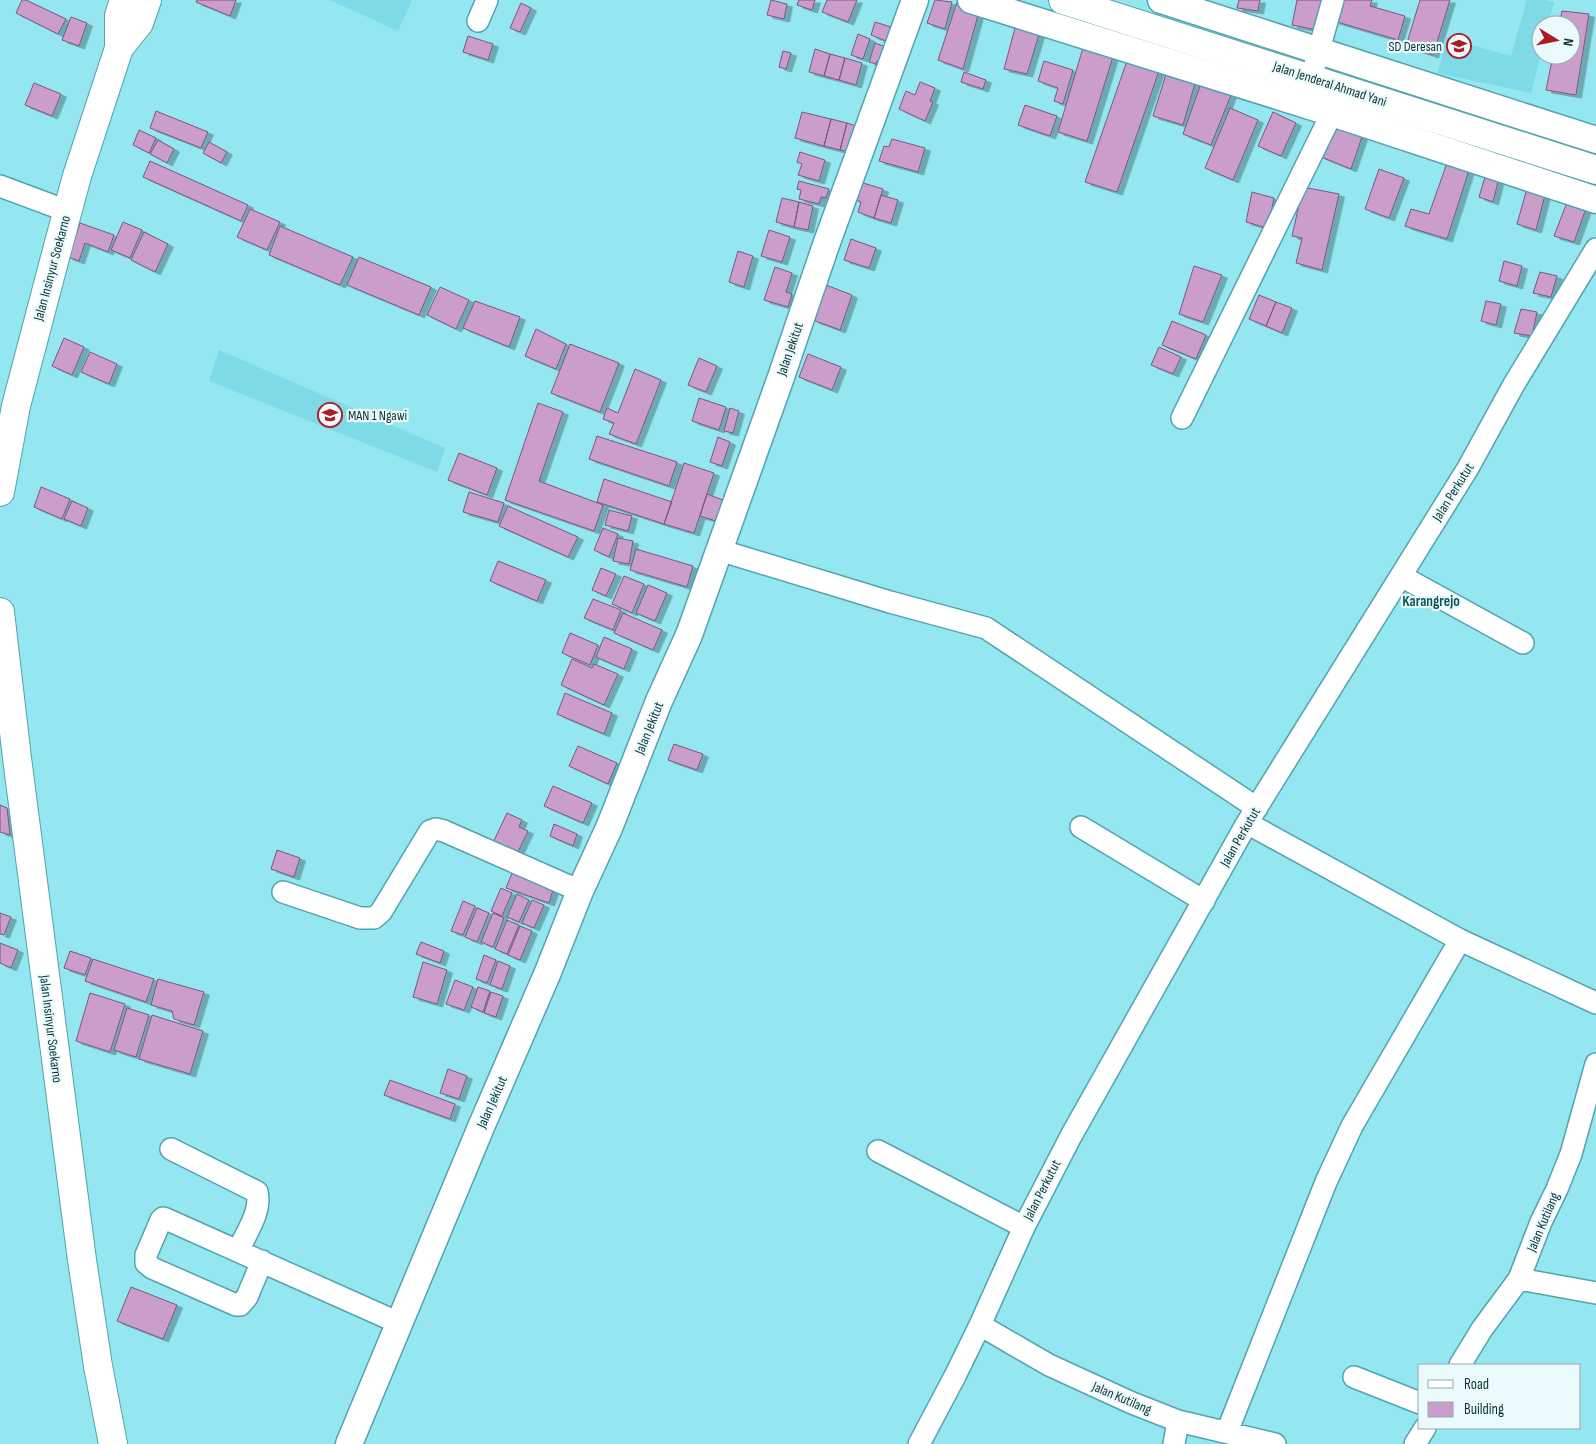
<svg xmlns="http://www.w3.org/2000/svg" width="1596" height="1444" viewBox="0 0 1596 1444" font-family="'Sofia Sans Condensed',sans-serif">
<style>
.built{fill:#7ddae6}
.building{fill:#ca9dcb;stroke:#7d547e;filter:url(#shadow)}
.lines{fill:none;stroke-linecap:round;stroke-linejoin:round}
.minor-casing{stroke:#51a4ae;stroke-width:24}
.tertiary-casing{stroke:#51a4ae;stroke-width:29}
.primary-casing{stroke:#51a4ae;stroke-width:30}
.trunk-casing{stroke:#51a4ae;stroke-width:30}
.minor{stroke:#fff;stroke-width:21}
.tertiary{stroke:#fff;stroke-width:26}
.primary{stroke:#fff;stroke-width:28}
.trunk{stroke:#fff;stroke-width:28}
.labels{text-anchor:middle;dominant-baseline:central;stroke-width:4.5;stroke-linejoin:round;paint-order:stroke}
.poi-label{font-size:14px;fill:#0f3337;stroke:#ebfbfd;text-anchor:end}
.street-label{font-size:14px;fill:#0f3337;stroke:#ebfbfd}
.neighbourhood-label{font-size:15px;font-weight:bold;fill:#11565e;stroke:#ebfbfd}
</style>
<defs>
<filter id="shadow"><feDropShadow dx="5.5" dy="3" stdDeviation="0" flood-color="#0004"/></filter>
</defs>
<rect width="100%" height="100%" fill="#94e6f1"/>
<!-- built -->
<path class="built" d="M 330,0 L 412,0 L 398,31 Z
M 1527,0 L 1546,0 L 1554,2 L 1548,25 L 1541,25 L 1541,53 L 1531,93 L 1438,73 L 1446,38 L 1511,56 Z
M 219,350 L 445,448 L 437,472 L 209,381 Z"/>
<!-- building -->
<path class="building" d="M 22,0 L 26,0 L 66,19 L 58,34 L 16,13 Z
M 197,0 L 236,0 L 230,16 L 196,2 Z
M 771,0 L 787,4 L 784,19 L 767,15 Z
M 799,0 L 815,0 L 812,10 L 797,5 Z
M 827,0 L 857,0 L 848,22 L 822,12 Z
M 935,0 L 952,2 L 945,29 L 927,23 Z
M 1239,0 L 1260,0 L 1258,11 L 1237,8 Z
M 1297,0 L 1323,0 L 1317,30 L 1292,25 Z
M 1340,0 L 1372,0 L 1370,6 L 1405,16 L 1398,40 L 1334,21 Z
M 1420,0 L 1450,0 L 1433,55 L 1406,46 Z
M 957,2 L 980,8 L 963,69 L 938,60 Z
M 521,3 L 531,8 L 520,32 L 510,28 Z
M 1562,11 L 1589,14 L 1576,95 L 1546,90 L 1553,55 L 1571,55 L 1571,25 L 1559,25 Z
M 71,17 L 87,23 L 79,46 L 62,40 Z
M 1018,17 L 1042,25 L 1027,74 L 1004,69 Z
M 875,22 L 891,27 L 886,41 L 871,35 Z
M 858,34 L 870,39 L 863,59 L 851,55 Z
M 468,36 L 493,44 L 488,60 L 463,52 Z
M 1085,41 L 1115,50 L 1087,141 L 1058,132 Z
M 875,43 L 888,48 L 881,62 L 877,61 L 876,64 L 869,62 Z
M 815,49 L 830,54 L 824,76 L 809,72 Z
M 783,51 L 791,53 L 786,69 L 779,67 Z
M 830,54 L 845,58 L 839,80 L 824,76 Z
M 1129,55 L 1161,65 L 1117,192 L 1085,182 Z
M 845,58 L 862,63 L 856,85 L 839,80 Z
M 1044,61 L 1073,70 L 1063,104 L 1054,101 L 1058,88 L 1038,81 Z
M 1167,71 L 1196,80 L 1183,125 L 1153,116 Z
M 964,72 L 986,80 L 983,89 L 961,82 Z
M 920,82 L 935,88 L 930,101 L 933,102 L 925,121 L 899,109 L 906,91 L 915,95 Z
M 34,83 L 61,94 L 52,116 L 25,105 Z
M 1200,86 L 1231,95 L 1211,145 L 1183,134 Z
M 1025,105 L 1057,116 L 1050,136 L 1018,125 Z
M 1230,108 L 1258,120 L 1233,180 L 1205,168 Z
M 156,111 L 208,132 L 201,148 L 150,128 Z
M 802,112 L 831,119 L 824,146 L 795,138 Z
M 1273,112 L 1296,123 L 1281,156 L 1258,146 Z
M 1335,118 L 1364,131 L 1351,169 L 1319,156 Z
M 831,119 L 847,123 L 840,150 L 824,146 Z
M 847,123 L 859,127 L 853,153 L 840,150 Z
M 139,130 L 156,138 L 149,153 L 133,145 Z
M 892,139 L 925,148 L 918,172 L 879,161 L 884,146 L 889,147 Z
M 158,140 L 174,149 L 167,163 L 150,154 Z
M 209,142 L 227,152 L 221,163 L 203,153 Z
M 800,152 L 825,160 L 819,181 L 798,175 L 802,164 L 797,162 Z
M 150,161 L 248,205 L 241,221 L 143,177 Z
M 1447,163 L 1469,170 L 1447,239 L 1405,226 L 1411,209 L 1429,214 Z
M 1488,167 L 1501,170 L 1493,202 L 1479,197 Z
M 1379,169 L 1404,178 L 1389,218 L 1365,209 Z
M 799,181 L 829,189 L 826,198 L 821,197 L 819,204 L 799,199 L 801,190 L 797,189 Z
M 860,182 L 883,189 L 874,218 L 858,212 L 861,202 L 854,199 Z
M 1528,185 L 1546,191 L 1536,230 L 1517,224 Z
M 1303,187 L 1339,194 L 1322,270 L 1296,263 L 1302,238 L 1292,236 Z
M 1252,192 L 1274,198 L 1268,228 L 1246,222 Z
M 881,195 L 898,200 L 891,223 L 874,218 Z
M 1569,197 L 1588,203 L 1574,242 L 1554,236 Z
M 782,198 L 799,202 L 794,227 L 776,222 Z
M 799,202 L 813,206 L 808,230 L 794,227 Z
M 250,209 L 280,222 L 267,250 L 237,237 Z
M 123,222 L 142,230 L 130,258 L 111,250 Z
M 80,223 L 114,235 L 108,252 L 85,243 L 79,261 L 68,257 Z
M 280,226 L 353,257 L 340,285 L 269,255 Z
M 769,230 L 790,237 L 782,262 L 761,256 Z
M 144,232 L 168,244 L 155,272 L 131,260 Z
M 851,239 L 876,248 L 869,268 L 844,260 Z
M 738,251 L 753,256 L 744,287 L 729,282 Z
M 359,257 L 431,287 L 419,315 L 347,285 Z
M 1504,261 L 1522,266 L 1517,286 L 1499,281 Z
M 1194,266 L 1222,275 L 1203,322 L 1179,314 Z
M 775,267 L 792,273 L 786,292 L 792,294 L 788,307 L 764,300 Z
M 1540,272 L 1557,276 L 1551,297 L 1533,293 Z
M 826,285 L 852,295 L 840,330 L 813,320 Z
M 440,287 L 469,300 L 456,329 L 427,315 Z
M 1259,295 L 1276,302 L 1266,326 L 1249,319 Z
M 475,301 L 520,317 L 509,347 L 463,328 Z
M 1486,301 L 1501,304 L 1496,325 L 1481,321 Z
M 1276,302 L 1292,308 L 1282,333 L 1266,326 Z
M 1521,309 L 1537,312 L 1532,336 L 1514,333 Z
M 1172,321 L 1206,335 L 1196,359 L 1162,345 Z
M 536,329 L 566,344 L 556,369 L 525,356 Z
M 64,338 L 84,347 L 72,375 L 52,366 Z
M 570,344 L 619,363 L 600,412 L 551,393 Z
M 1159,347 L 1181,357 L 1173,374 L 1151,365 Z
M 90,352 L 117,364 L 109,384 L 81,372 Z
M 808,354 L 841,367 L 832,390 L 799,377 Z
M 699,358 L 717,366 L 706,392 L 688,385 Z
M 635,369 L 661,380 L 636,444 L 609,434 L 614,423 L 603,419 L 607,408 L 618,413 Z
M 699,398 L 726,407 L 719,430 L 692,421 Z
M 538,403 L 563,412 L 539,481 L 603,505 L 594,531 L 505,500 Z
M 730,408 L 739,411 L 733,433 L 724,431 Z
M 597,436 L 677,462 L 669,486 L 589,459 Z
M 718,437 L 730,442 L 722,466 L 710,462 Z
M 459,453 L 497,468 L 487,495 L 448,480 Z
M 684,463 L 714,473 L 694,533 L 664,524 Z
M 604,479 L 672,502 L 664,524 L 597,502 Z
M 41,487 L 70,499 L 62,519 L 34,507 Z
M 469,492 L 504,503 L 498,522 L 463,512 Z
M 707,494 L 723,500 L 716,521 L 700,516 Z
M 72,501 L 88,508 L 81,526 L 64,519 Z
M 508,506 L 578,537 L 568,557 L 499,526 Z
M 609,510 L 632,516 L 628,531 L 605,525 Z
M 603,528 L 618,534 L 609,557 L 594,550 Z
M 618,538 L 633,541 L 629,564 L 613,561 Z
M 636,549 L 693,566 L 687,587 L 630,570 Z
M 498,561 L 546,580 L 537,601 L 490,581 Z
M 601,568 L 616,574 L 606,596 L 592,590 Z
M 624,576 L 644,584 L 632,613 L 612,604 Z
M 648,585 L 667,593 L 655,621 L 636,613 Z
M 593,599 L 621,610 L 613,630 L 584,618 Z
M 623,613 L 662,630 L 653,650 L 614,633 Z
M 570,633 L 598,645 L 590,665 L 562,653 Z
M 604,637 L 632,649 L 624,669 L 596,657 Z
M 572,659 L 592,668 L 594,664 L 618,674 L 604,705 L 561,685 Z
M 565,693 L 612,713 L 604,734 L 557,714 Z
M 674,744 L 703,754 L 697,770 L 668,760 Z
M 578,746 L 617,763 L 608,784 L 569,766 Z
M 553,786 L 592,803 L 583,823 L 544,806 Z
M 0,805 L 7,808 L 10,835 L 0,832 Z
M 507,813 L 522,820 L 519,827 L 528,831 L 515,858 L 491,847 Z
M 554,824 L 577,834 L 573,846 L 550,836 Z
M 277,850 L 300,858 L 294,877 L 271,869 Z
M 512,873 L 554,887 L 549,903 L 506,888 Z
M 501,888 L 512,893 L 502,916 L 491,911 Z
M 517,894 L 529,900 L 519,922 L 507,917 Z
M 532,900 L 544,905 L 534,928 L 522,923 Z
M 463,901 L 475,906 L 463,935 L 451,931 Z
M 477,908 L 489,913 L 477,942 L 465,937 Z
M 0,913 L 11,917 L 4,935 L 0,934 Z
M 493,913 L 504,918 L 493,947 L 481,942 Z
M 507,920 L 519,925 L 507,954 L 495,949 Z
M 520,926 L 532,931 L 520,960 L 508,955 Z
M 421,942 L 444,951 L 440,963 L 416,954 Z
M 0,943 L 18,950 L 11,968 L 0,963 Z
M 70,951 L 91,958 L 85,975 L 64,968 Z
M 484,955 L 496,960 L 487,983 L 476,979 Z
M 93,959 L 154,979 L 146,1002 L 85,981 Z
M 498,961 L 510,966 L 502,989 L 490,985 Z
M 423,962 L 447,970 L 437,1004 L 413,997 Z
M 158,979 L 204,992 L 194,1025 L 174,1019 L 172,1011 L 151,1005 Z
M 455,980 L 473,987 L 464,1010 L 446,1004 Z
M 478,987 L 490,991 L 483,1012 L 471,1007 Z
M 491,992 L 503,996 L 496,1017 L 484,1013 Z
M 90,993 L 125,1004 L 110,1052 L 76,1041 Z
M 127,1008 L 149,1015 L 136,1057 L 114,1050 Z
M 152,1015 L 203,1031 L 190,1074 L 139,1059 Z
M 448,1069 L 467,1076 L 459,1099 L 440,1093 Z
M 390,1080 L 455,1104 L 450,1119 L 384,1095 Z
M 131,1287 L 177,1305 L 163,1339 L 117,1321 Z"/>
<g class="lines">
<defs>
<path id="minor" d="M 478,21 L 487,0
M 1311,78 L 1333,0
M 0,186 L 67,211
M 1182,418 L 1332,113 L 1336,99
M 719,550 L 890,602 L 986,628 L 1257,808
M 1401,576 L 1523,643
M 1247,823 L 1460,940 L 1596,1003
M 1081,827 L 1204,901
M 283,892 L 360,918 L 374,918 L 381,912 L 430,831 L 436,829 L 444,831 L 580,891
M 171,1149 L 257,1192 C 262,1211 246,1233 238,1251
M 878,1151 L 1024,1227
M 262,1261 L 247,1297 L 240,1305 L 236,1305 L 152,1268 L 146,1263 L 146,1255 L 161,1220 L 163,1218 L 166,1219 L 399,1323
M 1519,1279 L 1596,1293
M 980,1325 L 1049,1365 L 1132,1403 L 1178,1421 L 1275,1444
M 1460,1365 L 1482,1329 L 1519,1279 L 1541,1222 L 1557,1189 L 1571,1154 L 1596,1064
M 1354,1377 L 1420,1403
M 1227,1432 L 1326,1182 L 1352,1126 L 1460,940
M 919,1444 L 955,1376 L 980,1325 L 1024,1227 L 1071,1136 L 1247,823 L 1468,468 L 1513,386 L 1596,249
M 1174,1444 L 1178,1421
M 1415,1444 L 1425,1428"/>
<path id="tertiary" d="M 971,0 L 1332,113 L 1596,200
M 1161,0 L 1596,140
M 349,1444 L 481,1127 L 548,972 L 580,891 L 609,828 L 659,701 L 689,635 L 780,380 L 826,245 L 915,0"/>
<path id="primary" d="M 1063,0 L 1596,170"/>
<path id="trunk" d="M 119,48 L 139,23 L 147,0
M 0,492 L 16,406 L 56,254 L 77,176 L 119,48 L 119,16 L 124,0
M 0,612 L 17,758 L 82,1260 L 98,1366 L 113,1444"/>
</defs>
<!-- minor casing -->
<use href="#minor" class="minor-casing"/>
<!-- tertiary casing -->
<use href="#tertiary" class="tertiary-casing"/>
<!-- primary casing -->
<use href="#primary" class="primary-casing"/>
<!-- trunk casing -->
<use href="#trunk" class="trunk-casing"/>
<!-- minor -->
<use href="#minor" class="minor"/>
<!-- tertiary -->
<use href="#tertiary" class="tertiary"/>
<!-- primary -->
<use href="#primary" class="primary"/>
<!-- trunk -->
<use href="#trunk" class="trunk"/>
</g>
<!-- icons -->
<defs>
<symbol id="school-ring" viewBox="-11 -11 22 22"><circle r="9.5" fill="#ebfbfd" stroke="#ae1c22" stroke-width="1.5"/><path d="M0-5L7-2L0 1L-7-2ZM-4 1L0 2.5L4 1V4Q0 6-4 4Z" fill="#ae1c22"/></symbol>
</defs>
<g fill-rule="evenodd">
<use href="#school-ring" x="1445" y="32" width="28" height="28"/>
<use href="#school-ring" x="316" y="401" width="28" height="28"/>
</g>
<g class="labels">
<!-- poi labels -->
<g class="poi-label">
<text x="1442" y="46">SD Deresan</text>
<text x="348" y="415" text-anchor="start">MAN 1 Ngawi</text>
</g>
<!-- street labels -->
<g class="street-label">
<text transform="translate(1330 84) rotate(18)">Jalan Jenderal Ahmad Yani</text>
<text transform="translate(52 268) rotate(-75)">Jalan Insinyur Soekarno</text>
<text transform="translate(790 349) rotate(-71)">Jalan Jekitut</text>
<text transform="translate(1453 492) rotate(-58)">Jalan Perkutut</text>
<text transform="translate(649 728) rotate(-68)">Jalan Jekitut</text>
<text transform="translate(1240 837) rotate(-60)">Jalan Perkutut</text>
<text transform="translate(51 1029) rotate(83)">Jalan Insinyur Soekarno</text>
<text transform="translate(492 1102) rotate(-66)">Jalan Jekitut</text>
<text transform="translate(1042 1190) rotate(-63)">Jalan Perkutut</text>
<text transform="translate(1543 1222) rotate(-67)">Jalan Kutilang</text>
<text transform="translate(1122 1398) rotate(23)">Jalan Kutilang</text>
</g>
<!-- neighbourhood labels -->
<g class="neighbourhood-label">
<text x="1431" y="601">Karangrejo</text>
</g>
</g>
<!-- legend -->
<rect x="1418" y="1364" width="162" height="65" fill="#ebfbfd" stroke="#93abae"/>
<rect x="1428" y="1380" width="25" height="8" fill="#ffffff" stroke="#93abae"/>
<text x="1464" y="1389" font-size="15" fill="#0f3337">Road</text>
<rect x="1428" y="1402" width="25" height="15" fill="#ca9dcb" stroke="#93abae"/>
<text x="1464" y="1414" font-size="15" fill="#0f3337">Building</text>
<!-- north arrow -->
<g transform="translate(1556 40) rotate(100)"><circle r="24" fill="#ebfbfd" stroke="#93abae"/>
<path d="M0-4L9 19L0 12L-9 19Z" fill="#ae1c22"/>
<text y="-8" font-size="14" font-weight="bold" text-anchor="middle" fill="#0f3337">N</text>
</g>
</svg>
